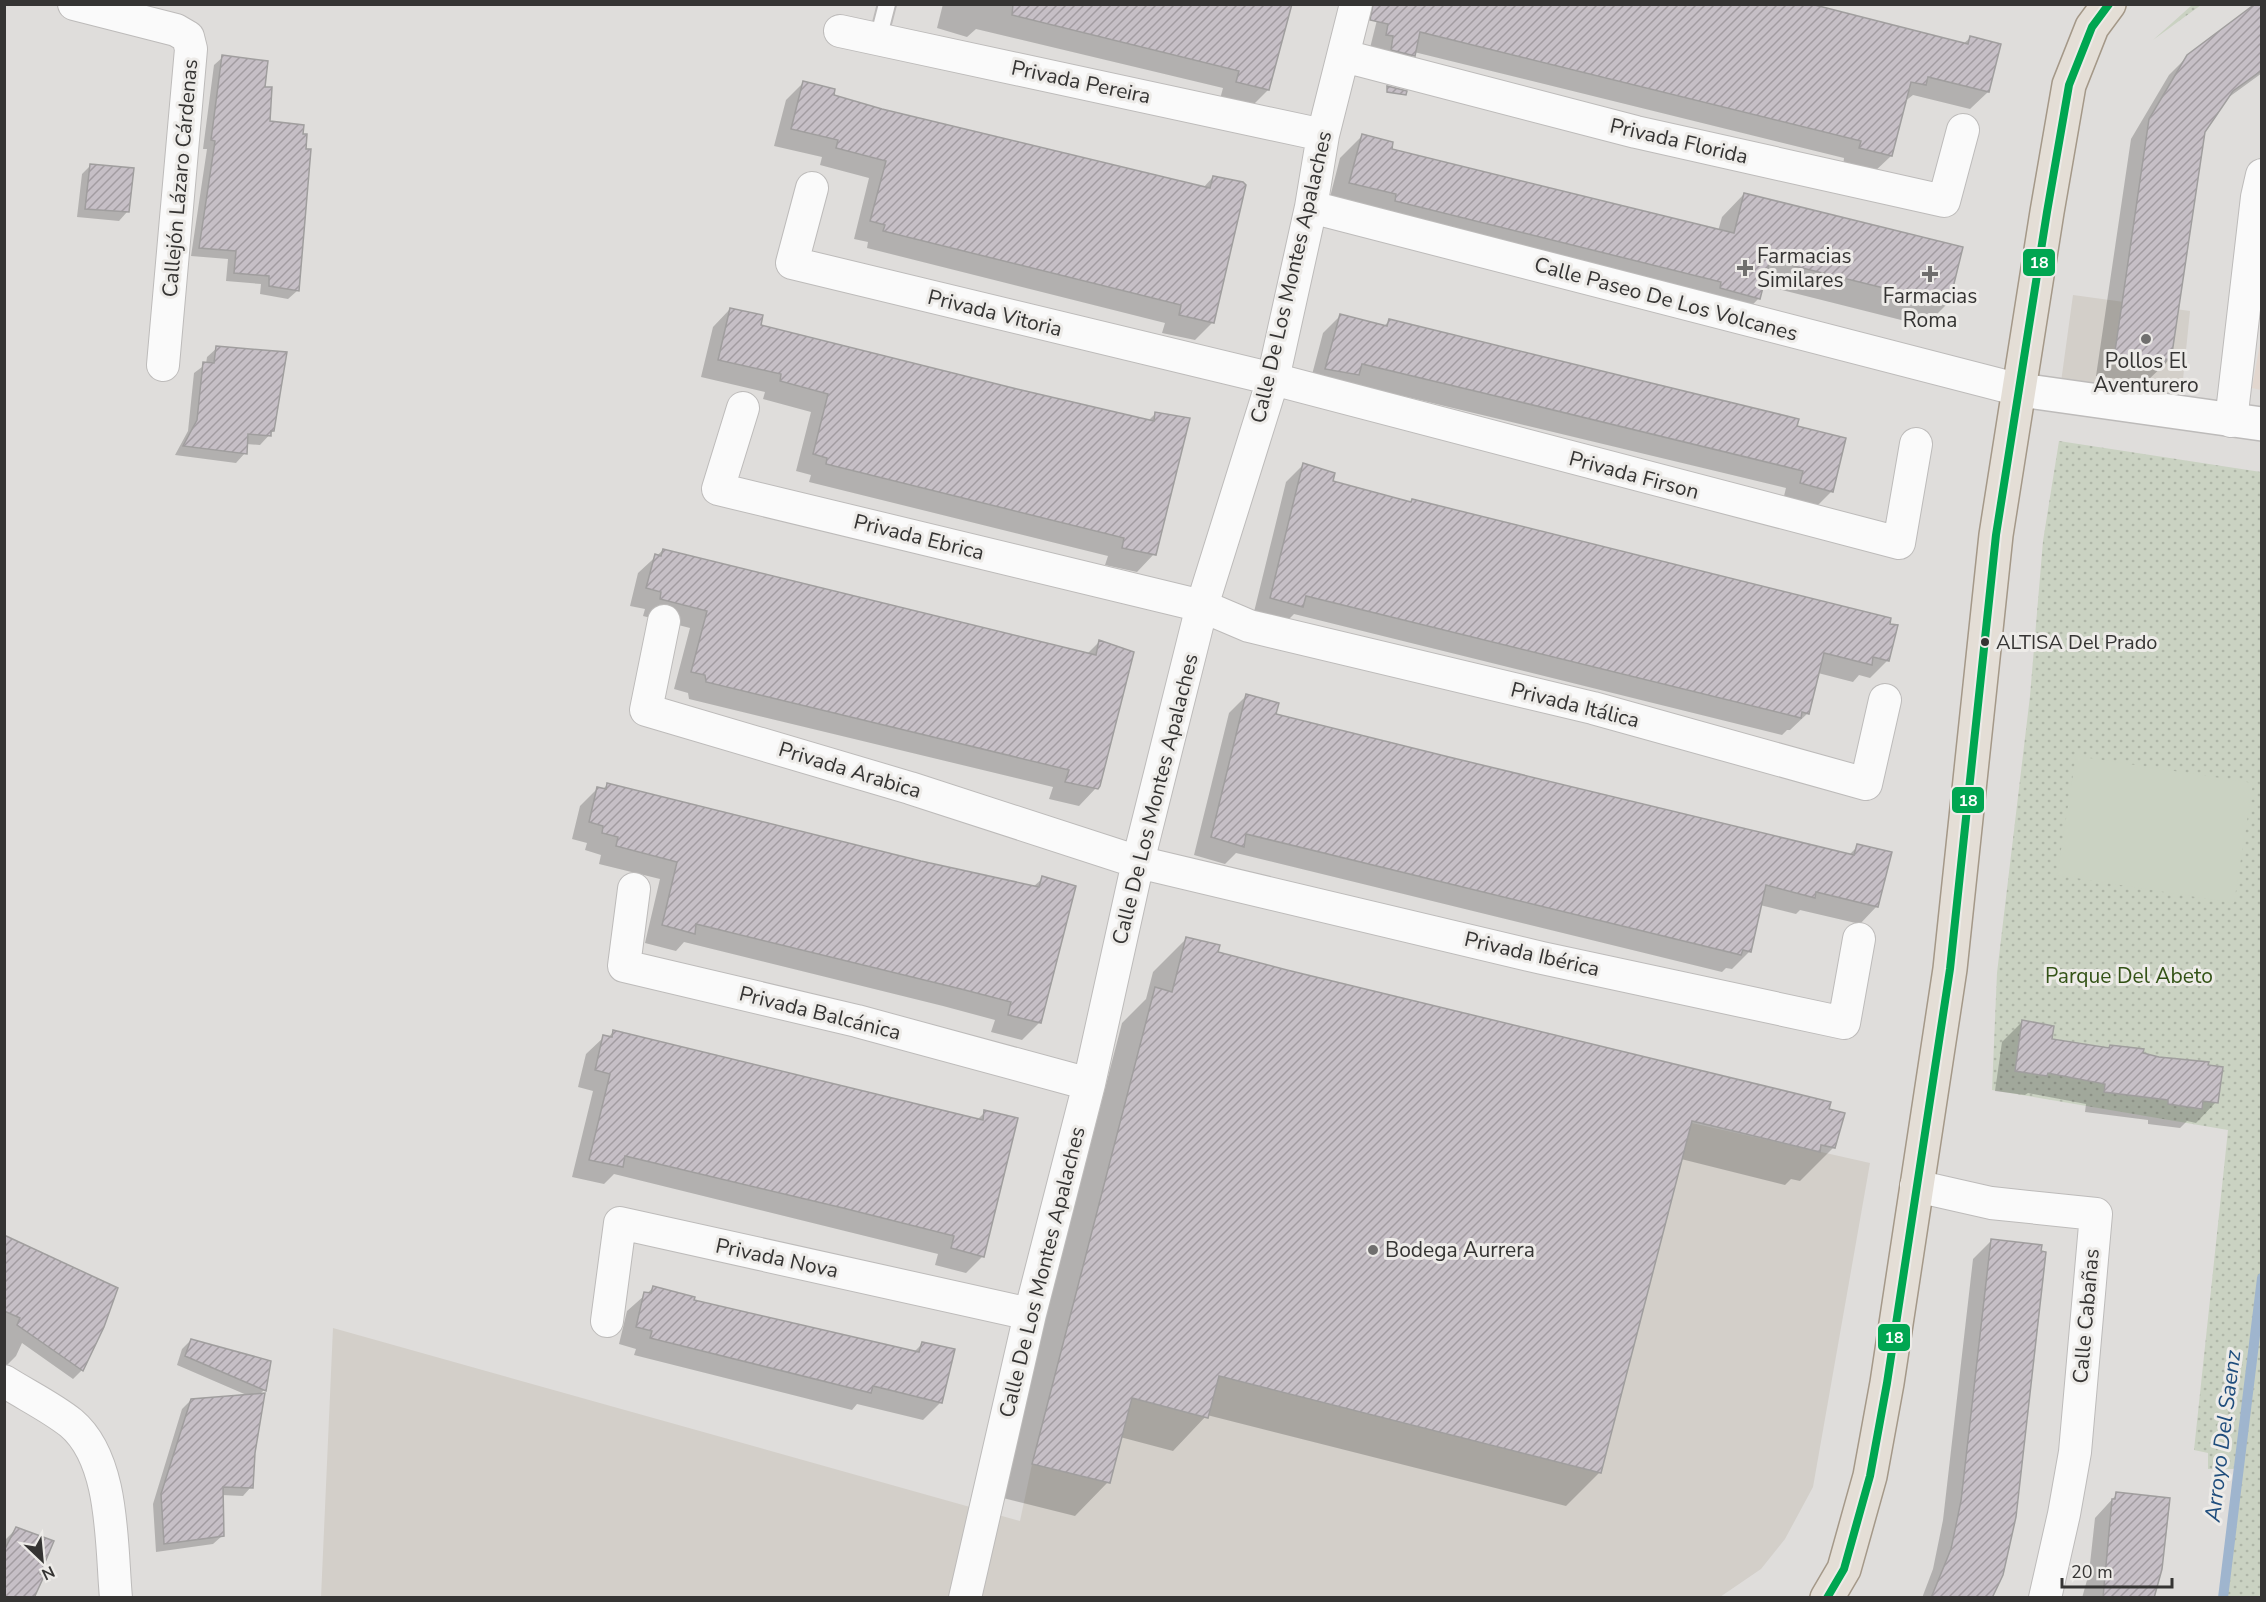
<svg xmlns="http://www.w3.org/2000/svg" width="2266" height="1602" viewBox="0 0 2266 1602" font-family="'Nunito Sans',sans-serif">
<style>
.built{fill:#d3cfc9}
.education{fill:#e2d6ce}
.green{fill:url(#green-dots)}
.pitch{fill:#cad2c2}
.shadow{fill:#0003}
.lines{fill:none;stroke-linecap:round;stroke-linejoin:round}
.stream{stroke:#9fb5ce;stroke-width:10}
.building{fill:url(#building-hatch);stroke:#a09e9e;stroke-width:1.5}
.service-casing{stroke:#bdbbba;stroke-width:20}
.minor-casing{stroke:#bdbbba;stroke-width:34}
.tertiary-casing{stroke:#bdbbba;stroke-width:36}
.primary-casing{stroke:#a49888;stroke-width:36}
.service{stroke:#fafafa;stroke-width:16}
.minor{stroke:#fafafa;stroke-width:32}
.tertiary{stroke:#fafafa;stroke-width:33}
.primary{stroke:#e4ded6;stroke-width:33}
.bus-1-casing{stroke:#edebe8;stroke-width:12}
.bus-1{stroke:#00a651;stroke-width:8}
.poi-dot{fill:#706f6e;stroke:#edebe8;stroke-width:2}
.bus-dot{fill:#353433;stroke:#edebe8;stroke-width:2}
.labels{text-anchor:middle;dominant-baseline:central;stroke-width:6;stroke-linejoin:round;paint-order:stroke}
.bus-label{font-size:20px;fill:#353433;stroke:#edebe8;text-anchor:start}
.street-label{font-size:21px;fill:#353433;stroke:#edebe8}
.poi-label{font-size:21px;fill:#353433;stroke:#edebe8;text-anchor:start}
.park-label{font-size:21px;fill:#335216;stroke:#edebe8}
.water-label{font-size:22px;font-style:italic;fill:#1f4d7d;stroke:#edebe8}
.line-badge{stroke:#edebe8;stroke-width:2}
.badge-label{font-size:16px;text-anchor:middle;font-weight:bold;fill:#fff}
</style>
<defs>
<pattern id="green-dots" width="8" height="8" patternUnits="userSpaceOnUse" patternTransform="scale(1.5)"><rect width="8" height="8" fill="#cad2c2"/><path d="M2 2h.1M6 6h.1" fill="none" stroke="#aeb5a7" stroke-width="1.8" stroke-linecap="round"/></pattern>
<pattern id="building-hatch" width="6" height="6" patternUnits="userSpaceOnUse" patternTransform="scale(1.5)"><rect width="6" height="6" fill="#c6bfc6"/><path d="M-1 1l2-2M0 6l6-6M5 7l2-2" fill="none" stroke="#a29ca1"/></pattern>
</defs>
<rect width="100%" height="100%" fill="#dfdddb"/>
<!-- built -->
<path class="built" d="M 2073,295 L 2190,311 L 2181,399 L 2061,382 Z
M 1155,987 L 1692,1123 L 1870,1163 L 1813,1487 L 1785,1539 L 1761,1569 L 1720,1597 L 321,1598 L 333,1328 L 1020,1521 L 1032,1464 Z"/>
<!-- education -->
<path class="education" d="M 2261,338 L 2261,390 L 2252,388 Z"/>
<!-- green -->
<path class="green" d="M 2192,5 L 2201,5 L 2153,40 Z
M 2059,441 L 2261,472 L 2261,1597 L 2223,1597 L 2238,1469 L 2208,1469 L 2208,1453 L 2194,1450 L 2228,1130 L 1992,1090 L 1997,973 L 2030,696 L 2043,541 Z"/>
<!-- pitch -->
<path class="pitch" d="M 2076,756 L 2253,783 L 2234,903 L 2057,875 Z"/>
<!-- shadow -->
<path class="shadow" d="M 943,4 L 1290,4 L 1268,90 L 1251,107 L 1220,99 L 1223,88 L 976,29 L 967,37 L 937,28 Z
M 1381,4 L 1963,44 L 1970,38 L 1988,92 L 1970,109 L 1913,95 L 1904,102 L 1891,156 L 1873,173 L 1843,166 L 1844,158 L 1414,52 L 1396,73 L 1369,52 Z
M 2262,4 L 2262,73 L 2225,100 L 2204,131 L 2170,359 L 2145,383 L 2096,376 L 2131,139 L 2169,75 L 2188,56 Z
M 223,57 L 263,88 L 297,291 L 288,299 L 260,294 L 261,284 L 226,281 L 228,259 L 191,256 L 207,149 L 203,149 L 214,65 Z
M 803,83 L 832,96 L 881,110 L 1203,188 L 1213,177 L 1212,323 L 1195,340 L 1162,333 L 1165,323 L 867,248 L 868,242 L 854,239 L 869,178 L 820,165 L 822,157 L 774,146 L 786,100 Z
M 1362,136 L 1390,151 L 1718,231 L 1722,217 L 1744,194 L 1948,303 L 1925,326 L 1762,285 L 1759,298 L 1737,321 L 1328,205 L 1340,158 Z
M 91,165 L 127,212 L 119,221 L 77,217 L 82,174 Z
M 730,309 L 759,327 L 1148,421 L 1156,413 L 1154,554 L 1137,572 L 1105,565 L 1108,556 L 809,482 L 811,475 L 796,471 L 811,412 L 763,399 L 765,392 L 701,377 L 713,327 Z
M 1340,316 L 1383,327 L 1389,321 L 1795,428 L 1832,491 L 1814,509 L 1783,500 L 1786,488 L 1349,383 L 1340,392 L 1309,386 L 1323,333 Z
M 217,348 L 273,431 L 260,445 L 246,444 L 245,453 L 236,463 L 175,455 L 188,431 L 194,373 L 206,364 L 207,357 Z
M 1304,464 L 1331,482 L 1409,503 L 1412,500 L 1888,660 L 1870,678 L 1859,675 L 1853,682 L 1818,673 L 1808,713 L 1790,730 L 1787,730 L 1782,735 L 1294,614 L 1284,624 L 1253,616 L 1286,482 Z
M 663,550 L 1087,654 L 1099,642 L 1096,788 L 1079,806 L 1049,799 L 1053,787 L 689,699 L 688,693 L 674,689 L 690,628 L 643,616 L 645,609 L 630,606 L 638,573 Z
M 1246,696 L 1274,715 L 1848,856 L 1858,846 L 1877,906 L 1860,924 L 1800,910 L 1796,914 L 1760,905 L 1750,951 L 1732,969 L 1726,968 L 1722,972 L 1236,853 L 1225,864 L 1194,855 L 1229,713 Z
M 608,784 L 921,862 L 1033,887 L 1043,878 L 1040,1022 L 1022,1040 L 991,1032 L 995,1020 L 943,1006 L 684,942 L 676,951 L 645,943 L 660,879 L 599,864 L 601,855 L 585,850 L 587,843 L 572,839 L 580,806 L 597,789 L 602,790 Z
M 1186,939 L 1216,953 L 1827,1110 L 1834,1147 L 1800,1181 L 1791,1179 L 1785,1185 L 1681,1159 L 1600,1472 L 1566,1506 L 1207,1415 L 1173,1451 L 1120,1437 L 1108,1482 L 1075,1516 L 999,1497 L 1122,1023 L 1146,999 L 1153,972 Z
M 2022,1022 L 2051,1041 L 2107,1049 L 2110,1046 L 2142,1054 L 2216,1102 L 2196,1123 L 2187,1121 L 2180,1128 L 2148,1124 L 2148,1120 L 2085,1112 L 2086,1104 L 2028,1093 L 2025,1095 L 1995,1091 L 2002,1042 Z
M 613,1032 L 977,1120 L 985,1112 L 983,1256 L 966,1273 L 935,1265 L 938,1254 L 614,1174 L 604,1184 L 572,1177 L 593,1091 L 578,1087 L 586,1054 L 604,1037 L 608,1038 Z
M 4,1237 L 82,1370 L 73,1379 L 22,1343 L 16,1356 L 7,1365 L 4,1364 Z
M 1991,1241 L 1991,1598 L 1922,1598 L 1933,1569 L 1943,1520 L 1973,1259 Z
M 653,1288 L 692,1301 L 914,1352 L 922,1344 L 941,1402 L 923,1420 L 857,1404 L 852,1410 L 634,1355 L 636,1349 L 619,1344 L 627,1311 Z
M 191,1340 L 264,1390 L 259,1395 L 251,1487 L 243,1496 L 222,1495 L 222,1536 L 213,1544 L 156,1552 L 153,1504 L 182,1409 L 191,1400 L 249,1396 L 177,1365 L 182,1349 Z
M 2117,1494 L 2152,1598 L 2082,1598 L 2089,1573 L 2095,1518 Z
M 16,1529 L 38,1575 L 4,1598 L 4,1541 Z"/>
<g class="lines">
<!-- stream -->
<path class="stream" d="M 2223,1598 L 2262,1278"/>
</g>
<!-- building -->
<path class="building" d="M 1013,4 L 1292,4 L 1269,90 L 1236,82 L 1239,71 L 1012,15 Z
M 1373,4 L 1811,4 L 1968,44 L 1970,36 L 2001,44 L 1989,92 L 1928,77 L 1926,85 L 1911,82 L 1892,156 L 1859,148 L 1861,141 L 1420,32 L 1415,56 L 1391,50 L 1393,36 L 1386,35 L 1388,24 L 1370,20 Z
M 2255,4 L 2262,4 L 2262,70 L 2233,91 L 2205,132 L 2171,360 L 2166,359 L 2164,366 L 2114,358 L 2149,119 L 2187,55 Z
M 222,55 L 268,61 L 265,87 L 272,87 L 270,121 L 304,125 L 303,134 L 307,134 L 306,149 L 311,149 L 299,291 L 269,286 L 269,276 L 234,273 L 236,251 L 199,248 L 215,141 L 211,140 Z
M 803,81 L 835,89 L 834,95 L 882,109 L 1160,176 L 1210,188 L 1213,176 L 1243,182 L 1246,185 L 1214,323 L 1179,315 L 1181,305 L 883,231 L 885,225 L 870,221 L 886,161 L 836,148 L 838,140 L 791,129 Z
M 1387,86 L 1407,91 L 1406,95 L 1387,92 Z
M 1362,134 L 1393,142 L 1392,149 L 1734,233 L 1744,193 L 1963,247 L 1949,304 L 1770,260 L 1760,299 L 1720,288 L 1721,282 L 1395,201 L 1396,194 L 1349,183 Z
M 90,164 L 134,168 L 129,212 L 85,209 Z
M 730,308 L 763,315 L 761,325 L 1017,389 L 1154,421 L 1155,412 L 1190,418 L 1156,555 L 1122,548 L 1124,538 L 826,464 L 827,458 L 813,454 L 828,394 L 780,381 L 781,374 L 718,360 Z
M 1340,314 L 1387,326 L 1389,319 L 1799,419 L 1797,426 L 1846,438 L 1833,492 L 1800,483 L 1803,471 L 1504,398 L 1362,364 L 1359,375 L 1325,369 Z
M 216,346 L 287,352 L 274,431 L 271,431 L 271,436 L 248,434 L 247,454 L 183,446 L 197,420 L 203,362 L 214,363 Z
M 1303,463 L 1335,473 L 1333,481 L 1411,502 L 1412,499 L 1891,618 L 1890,624 L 1898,625 L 1889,661 L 1873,657 L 1872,665 L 1824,653 L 1809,714 L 1802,712 L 1801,718 L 1306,596 L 1303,607 L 1270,598 Z
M 663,549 L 1096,655 L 1099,640 L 1134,652 L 1100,786 L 1098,789 L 1065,782 L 1069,770 L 706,682 L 705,675 L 691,672 L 707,611 L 660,599 L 661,592 L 646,588 L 655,554 L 661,556 Z
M 1246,694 L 1279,703 L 1276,714 L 1449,757 L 1854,855 L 1857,844 L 1892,852 L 1878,907 L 1816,892 L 1815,898 L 1766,885 L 1751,952 L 1743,950 L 1741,955 L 1246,834 L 1244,847 L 1211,837 Z
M 607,783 L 921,861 L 1039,887 L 1042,876 L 1076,886 L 1041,1023 L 1008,1015 L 1011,1002 L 961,989 L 696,924 L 695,934 L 662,925 L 677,862 L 616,846 L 618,837 L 602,833 L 603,826 L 589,822 L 597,787 L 606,789 Z
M 1186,937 L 1220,945 L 1218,952 L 1287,970 L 1831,1102 L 1829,1109 L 1845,1113 L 1835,1148 L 1821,1145 L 1820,1152 L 1692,1121 L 1601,1473 L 1219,1376 L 1208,1418 L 1132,1398 L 1110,1483 L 1032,1464 L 1155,987 L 1172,992 Z
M 2022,1020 L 2054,1026 L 2052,1039 L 2109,1048 L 2110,1045 L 2144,1049 L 2143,1053 L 2159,1057 L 2209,1062 L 2208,1065 L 2223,1067 L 2218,1103 L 2203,1101 L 2202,1109 L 2168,1104 L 2168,1100 L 2104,1092 L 2105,1084 L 2048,1073 L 2047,1076 L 2015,1071 Z
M 613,1030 L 983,1120 L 984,1110 L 1018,1118 L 984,1257 L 951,1248 L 954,1236 L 843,1208 L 625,1156 L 623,1167 L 589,1160 L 610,1074 L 595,1070 L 603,1035 L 612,1037 Z
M 4,1235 L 118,1288 L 104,1327 L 83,1371 L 17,1325 L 20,1318 L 4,1311 Z
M 1991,1239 L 2042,1245 L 2041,1251 L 2046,1252 L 2016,1517 L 2003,1575 L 1992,1598 L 1931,1598 L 1951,1549 L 1961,1501 Z
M 653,1286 L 695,1297 L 694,1300 L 919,1352 L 922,1342 L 955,1349 L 942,1403 L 873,1386 L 871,1393 L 650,1338 L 652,1331 L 636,1327 L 644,1292 L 651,1293 Z
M 191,1339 L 271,1361 L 266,1391 L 185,1356 Z
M 265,1393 L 255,1453 L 253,1488 L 223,1487 L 224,1536 L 164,1544 L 161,1494 L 191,1399 Z
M 2116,1492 L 2170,1498 L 2162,1569 L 2154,1598 L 2103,1598 L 2112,1499 L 2115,1499 Z
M 16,1527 L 54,1541 L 40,1574 L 44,1576 L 34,1598 L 4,1598 L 4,1551 Z"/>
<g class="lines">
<defs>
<path id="service" d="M 878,39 L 887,4"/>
<path id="minor" d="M 74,4 L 176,30 L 188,37 L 191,49 L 163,365
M 840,31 L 1323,135
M 1344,56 L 1636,132 L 1944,201 L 1963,130
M 812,188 L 792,263 L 1273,379 L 1899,543 L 1916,444
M 1311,207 L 2020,390
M 743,408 L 718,489 L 1202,606 L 1249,626 L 1593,708 L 1866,784 L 1885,700
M 2231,421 L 2257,197 L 2262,175
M 664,621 L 646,710 L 910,788 L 1138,862 L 1542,958 L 1844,1023 L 1859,939
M 634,889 L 624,966 L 857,1021 L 1089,1084
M 1916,1186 L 1991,1203 L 2096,1214 L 2075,1452 L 2064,1514 L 2045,1598
M 607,1321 L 620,1223 L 1030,1314
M 4,1381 C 26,1395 51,1407 71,1423 C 115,1460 111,1545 116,1598
M 965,1598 L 1030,1314 L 1089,1084 L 1138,862 L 1202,606 L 1273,379 L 1311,207 L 1323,135 L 1356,4"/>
<path id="tertiary" d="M 2020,390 L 2262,424"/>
<path id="primary" d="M 1827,1598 L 1844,1569 L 1870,1476 L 1887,1383 L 1950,969 L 1996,535 L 2047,212 L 2069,85 L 2092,27 L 2109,4"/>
</defs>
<!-- service casing -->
<use href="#service" class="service-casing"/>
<!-- minor casing -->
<use href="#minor" class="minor-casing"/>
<!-- tertiary casing -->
<use href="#tertiary" class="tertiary-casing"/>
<!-- primary casing -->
<use href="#primary" class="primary-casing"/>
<!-- service -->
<use href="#service" class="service"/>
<!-- minor -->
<use href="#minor" class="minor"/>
<!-- tertiary -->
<use href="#tertiary" class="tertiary"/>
<!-- primary -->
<use href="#primary" class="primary"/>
<defs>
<path id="bus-1" d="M 1827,1598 L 1844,1569 L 1870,1476 L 1887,1383 L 1950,969 L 1996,535 L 2047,212 L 2069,85 L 2092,27 L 2109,4"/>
</defs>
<!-- bus-1 casing -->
<use href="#bus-1" class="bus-1-casing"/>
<!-- bus-1 -->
<use href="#bus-1" class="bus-1"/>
</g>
<!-- markers -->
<g class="poi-dot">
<path d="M1742 259h6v6h6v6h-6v6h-6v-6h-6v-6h6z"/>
<path d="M1927 265h6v6h6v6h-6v6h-6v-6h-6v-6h6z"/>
<circle cx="2146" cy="339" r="6"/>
<circle cx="1373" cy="1250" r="6"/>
</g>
<circle class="bus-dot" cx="1985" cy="642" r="5"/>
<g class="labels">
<!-- bus labels -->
<g class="bus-label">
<text x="1996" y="642">ALTISA Del Prado</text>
</g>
<!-- street labels -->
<g class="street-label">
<text transform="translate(1081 82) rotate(12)">Privada Pereira</text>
<text transform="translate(1679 141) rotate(13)">Privada Florida</text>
<text transform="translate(180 178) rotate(-85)">Callejón Lázaro Cárdenas</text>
<text transform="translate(1291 277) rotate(-77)">Calle De Los Montes Apalaches</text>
<text transform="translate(1666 299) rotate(15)">Calle Paseo De Los Volcanes</text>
<text transform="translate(995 313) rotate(14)">Privada Vitoria</text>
<text transform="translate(1634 475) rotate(15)">Privada Firson</text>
<text transform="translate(919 537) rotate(14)">Privada Ebrica</text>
<text transform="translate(1575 705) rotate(14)">Privada Itálica</text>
<text transform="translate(850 770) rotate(17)">Privada Arabica</text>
<text transform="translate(1155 799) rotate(-76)">Calle De Los Montes Apalaches</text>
<text transform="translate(1532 954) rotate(13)">Privada Ibérica</text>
<text transform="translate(820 1013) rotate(14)">Privada Balcánica</text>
<text transform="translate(777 1258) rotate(12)">Privada Nova</text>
<text transform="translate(1042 1272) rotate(-76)">Calle De Los Montes Apalaches</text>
<text transform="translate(2086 1316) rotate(-85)">Calle Cabañas</text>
</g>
<!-- poi labels -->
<g class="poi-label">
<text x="1757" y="256">Farmacias<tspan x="1757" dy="24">Similares</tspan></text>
<text x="1930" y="296" text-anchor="middle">Farmacias<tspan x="1930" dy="24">Roma</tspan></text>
<text x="2146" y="361" text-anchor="middle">Pollos El<tspan x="2146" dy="24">Aventurero</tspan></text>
<text x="1385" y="1250">Bodega Aurrera</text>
</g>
<!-- park labels -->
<g class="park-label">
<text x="2129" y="976">Parque Del Abeto</text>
</g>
<!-- water labels -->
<g class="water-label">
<text transform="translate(2223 1436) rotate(-83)">Arroyo Del Saenz</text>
</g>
</g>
<g class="line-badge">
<rect x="2022" y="248" width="34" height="29" rx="6" fill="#00a651"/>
<rect x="1951" y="786" width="34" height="28" rx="6" fill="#00a651"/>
<rect x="1877" y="1323" width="34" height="29" rx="6" fill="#00a651"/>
</g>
<g class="badge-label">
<text x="2039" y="268">18</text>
<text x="1968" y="806">18</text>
<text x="1894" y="1343">18</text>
</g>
<!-- border -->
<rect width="2266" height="1602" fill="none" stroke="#353433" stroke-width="12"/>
<!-- north arrow -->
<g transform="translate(42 1560) rotate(154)" stroke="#edebe8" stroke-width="4.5" paint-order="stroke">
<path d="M0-4.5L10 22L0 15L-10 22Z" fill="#353433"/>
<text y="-9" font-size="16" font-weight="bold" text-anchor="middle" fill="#353433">N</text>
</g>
<!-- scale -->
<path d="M2062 1578v9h110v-9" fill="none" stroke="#353433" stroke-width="3"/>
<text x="2071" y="1578" font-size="18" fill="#353433" stroke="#edebe8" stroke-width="4.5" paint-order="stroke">20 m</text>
</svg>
